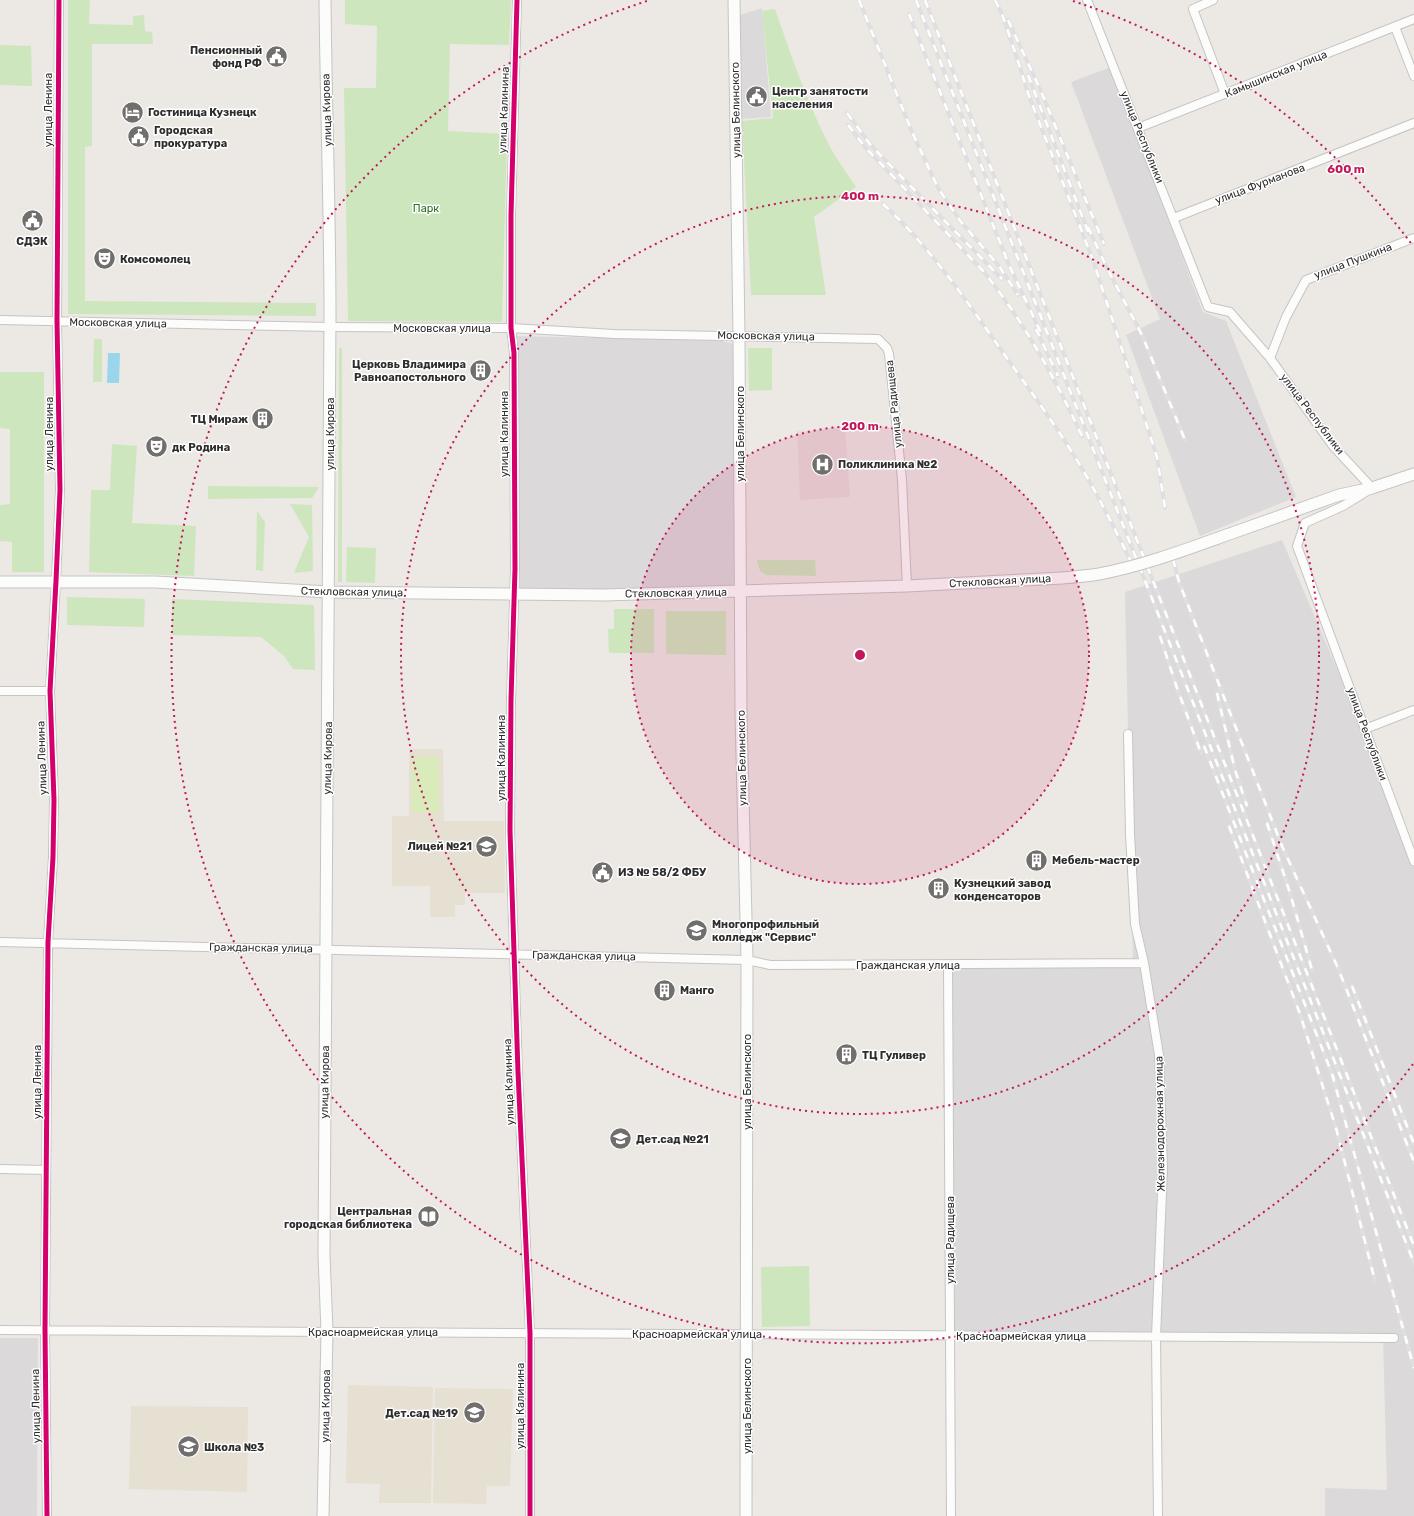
<svg xmlns="http://www.w3.org/2000/svg" width="1414" height="1516" viewBox="0 0 1414 1516" font-family="Rubik,sans-serif">
<style>
.industrial{fill:#dcd9db}
.education{fill:#e6e0d3}
.medical{fill:#e9dcdb}
.green{fill:#cee6be}
.pitch{fill:#d9eabb}
.water{fill:#99d6ec}
.lines{fill:none;stroke-linecap:round;stroke-linejoin:round}
.street-casing{stroke:#c5c4c5;stroke-width:10}
.secondary-casing{stroke:#c5c4c5;stroke-width:13}
.street{stroke:#fcfcfb;stroke-width:8}
.secondary{stroke:#fcfcfb;stroke-width:11}
.rail-casing{stroke:#dfdfe1;stroke-width:4}
.rail{stroke:#fff;stroke-width:2.5;stroke-dasharray:8;stroke-linecap:butt}
.secondary-bridge-casing{stroke:#c5c4c5;stroke-width:13;stroke-linecap:butt}
.secondary-bridge{stroke:#fcfcfb;stroke-width:11}
.cycleway-casing{stroke:#fff;stroke-width:8}
.cycleway{stroke:#d6006c;stroke-width:5}
.ring{fill:none;stroke:#c2185b;stroke-width:2;stroke-dasharray:2 4}
.labels{text-anchor:middle;dominant-baseline:central;stroke-width:3;stroke-linejoin:round;paint-order:stroke}
.poi-label{font-size:11px;font-weight:bold;fill:#2e2e2e;stroke:#fff;text-anchor:start}
.street-label{font-size:11px;fill:#2e2e2e;stroke:#fff}
.park-label{font-size:11px;fill:#2c6e1b;stroke:#fff}
.centre{fill:#c2185b;stroke:#fff;stroke-width:2}
.ring-label{font-size:12px;text-anchor:middle;font-weight:bold;fill:#c2185b;stroke:#fff;stroke-width:3;stroke-linejoin:round;paint-order:stroke}
</style>
<rect width="100%" height="100%" fill="#ece8e4"/>
<!-- industrial -->
<path class="industrial" d="M 762,8 L 771,117 L 742,119 L 740,15 Z
M 1111,67 L 1203,312 L 1226,321 L 1296,497 L 1200,536 L 1126,335 L 1160,319 L 1071,82 Z
M 517,336 L 722,341 L 734,344 L 735,587 L 520,591 Z
M 1282,540 L 1414,849 L 1414,1516 L 1325,1516 L 1325,1488 L 1387,1490 L 1383,1336 L 953,1336 L 948,966 L 1133,964 L 1125,592 Z
M 0,1338 L 38,1338 L 37,1516 L 0,1516 Z"/>
<!-- education -->
<path class="education" d="M 409,749 L 443,749 L 444,821 L 504,821 L 505,893 L 465,893 L 465,905 L 455,905 L 455,917 L 430,917 L 430,886 L 392,886 L 392,816 L 409,816 Z
M 348,1385 L 433,1387 L 431,1503 L 379,1503 L 380,1484 L 346,1483 Z
M 435,1388 L 513,1389 L 510,1486 L 487,1486 L 486,1504 L 433,1503 Z
M 131,1406 L 248,1407 L 247,1492 L 129,1489 Z"/>
<!-- medical -->
<path class="medical" d="M 845,429 L 850,497 L 800,500 L 797,431 Z"/>
<!-- green -->
<path class="green" d="M 68,0 L 90,0 L 89,24 L 133,25 L 133,16 L 144,15 L 145,31 L 152,32 L 153,44 L 92,44 L 92,146 L 85,147 L 85,301 L 316,303 L 316,316 L 68,314 Z
M 345,0 L 511,0 L 509,45 L 450,44 L 448,131 L 507,134 L 502,322 L 348,321 L 344,88 L 376,88 L 377,26 L 345,24 Z
M 775,9 C 791,55 807,102 829,145 C 837,160 847,173 856,187 L 814,217 L 826,295 L 751,295 L 742,121 L 773,118 L 762,11 Z
M 0,45 L 31,46 L 32,86 L 0,85 Z
M 94,339 L 102,339 L 102,382 L 93,382 Z
M 339,348 L 342,348 L 342,582 L 338,582 Z
M 748,348 L 772,348 L 772,390 L 749,391 Z
M 0,372 L 44,372 L 44,572 L 12,572 L 12,542 L 0,541 L 0,505 L 10,504 L 10,429 L 0,428 Z
M 112,444 L 137,446 L 132,523 L 196,526 L 194,576 L 89,572 L 91,490 L 110,490 Z
M 208,486 L 319,487 L 312,498 L 208,499 Z
M 290,504 L 312,505 L 313,571 L 294,573 L 309,537 Z
M 257,511 L 265,522 L 263,571 L 256,570 Z
M 347,547 L 376,548 L 375,583 L 346,582 Z
M 757,560 L 815,560 L 816,576 L 766,575 L 760,571 Z
M 67,597 L 145,599 L 144,627 L 67,625 Z
M 172,599 L 314,605 L 315,670 L 293,669 L 284,656 L 261,637 L 172,635 Z
M 614,609 L 654,609 L 654,653 L 609,653 L 608,629 L 614,629 Z
M 666,611 L 726,611 L 726,655 L 666,654 Z
M 809,1266 L 810,1326 L 762,1327 L 761,1267 Z"/>
<!-- pitch -->
<path class="pitch" d="M 412,757 L 439,757 L 439,813 L 412,812 Z"/>
<!-- water -->
<path class="water" d="M 108,353 L 120,353 L 119,383 L 107,383 Z"/>
<g class="lines">
<defs>
<path id="street" d="M 517,0 L 511,215 L 511,328 L 514,353 L 515,569 L 511,700 L 510,831 L 518,1072 L 530,1333 L 530,1516
M 1087,0 L 1208,307 L 1230,312 L 1270,358 L 1333,446 L 1372,488 L 1343,506 L 1305,523 L 1297,546 L 1414,861
M 1213,0 L 1193,9 L 1225,94
M 1395,27 L 1414,76
M 1138,128 L 1414,19
M 1174,218 L 1414,123
M 0,320 L 330,327 L 511,328 L 614,334 L 878,339 L 887,348 L 889,354 L 902,480 L 907,586
M 1270,358 L 1286,317 L 1306,280 L 1414,238
M 0,691 L 50,691
M 1365,729 L 1414,710
M 1128,734 L 1130,834 L 1135,924 L 1144,963 L 1159,1055 L 1163,1168 L 1156,1337 L 1158,1516
M 0,942 L 747,960 L 770,965 L 1144,963
M 948,965 L 951,1516
M 0,1169 L 46,1170
M 0,1330 L 1394,1338
M 47,1516 L 45,1330 L 48,942 L 53,857 L 54,800 L 50,691 L 56,581 L 60,490 L 57,321 L 59,0"/>
<path id="secondary" d="M 734,0 L 739,336 L 741,714 L 747,960 L 746,1516
M 1235,532 L 1339,495 L 1372,488 L 1414,474
M 0,582 L 155,582 L 329,592 L 604,595 L 907,586 L 1062,578
M 323,1516 L 327,1332 L 324,1255 C 326,941 330,628 330,315 C 330,210 326,105 325,0"/>
</defs>
<!-- street casing -->
<use href="#street" class="street-casing"/>
<!-- secondary casing -->
<use href="#secondary" class="secondary-casing"/>
<!-- street -->
<use href="#street" class="street"/>
<!-- secondary -->
<use href="#secondary" class="secondary"/>
<defs>
<path id="rail" d="M 859,0 L 912,132 L 938,188 L 961,222 L 999,266 L 1018,295
M 916,0 L 1414,1263
M 925,0 L 1414,1246
M 995,0 L 1002,14 L 1016,55 L 1029,96 L 1093,260 L 1157,457 L 1165,508
M 909,14 L 1009,265 L 1041,333
M 1008,20 L 1040,89 L 1104,244
M 1028,75 L 1089,234
M 847,113 L 870,144 L 884,159 L 1002,279
M 848,125 L 865,147 L 984,272 C 1024,322 1055,378 1082,436
M 883,204 C 928,245 964,297 999,347 C 1029,389 1061,432 1087,477 C 1104,507 1119,537 1134,568
M 1088,227 L 1106,266 L 1142,335 L 1185,440
M 1036,329 L 1058,376
M 1173,559 L 1179,582 L 1282,846 L 1338,968 L 1414,1162
M 1160,636 L 1177,688 L 1201,753
M 1217,693 L 1235,770 L 1247,806
M 1204,746 L 1334,1079
M 1267,823 L 1290,893 L 1312,970
M 1229,826 L 1300,1014 L 1322,1084 L 1336,1128 L 1375,1281
M 1352,986 L 1414,1144
M 1332,1074 L 1414,1368"/>
</defs>
<!-- rail casing -->
<use href="#rail" class="rail-casing"/>
<!-- rail -->
<use href="#rail" class="rail"/>
<defs>
<path id="secondary-bridge" d="M 1062,578 C 1074,577 1087,576 1099,574 C 1146,565 1190,548 1235,532"/>
</defs>
<!-- secondary-bridge casing -->
<use href="#secondary-bridge" class="secondary-bridge-casing"/>
<!-- secondary-bridge -->
<use href="#secondary-bridge" class="secondary-bridge"/>
<defs>
<path id="cycleway" d="M 517,0 L 511,215 L 511,328 L 514,353 L 515,569 L 511,700 L 510,831 L 518,1072 L 530,1333 L 530,1516
M 47,1516 L 45,1330 L 48,942 L 53,857 L 54,800 L 50,691 L 56,581 L 60,490 L 57,321 L 59,0"/>
</defs>
<!-- cycleway casing -->
<use href="#cycleway" class="cycleway-casing"/>
<!-- cycleway -->
<use href="#cycleway" class="cycleway"/>
</g>
<!-- distance rings -->
<circle cx="860" cy="655" r="229" fill="#c2185b" fill-opacity=".12"/>
<g class="ring">
<circle cx="860" cy="655" r="229"/>
<circle cx="860" cy="655" r="459"/>
<path d="M1413 1064A688 688 0 1 1 647 1M1073 1A688 688 0 0 1 1413 246"/>
</g>
<!-- icons -->
<defs>
<symbol id="civic-disc" viewBox="-11 -11 22 22"><circle r="9.5" fill="#706f6e" stroke="#fff"/><path d="M-.6-6.5H3V-4.5H.6V-3L4-1V1h2V6H-6V1h2V-1L-.6-3ZM-1.2 2.5V6h2.4V2.5Z" fill="#fff"/></symbol>
<symbol id="hotel-disc" viewBox="-11 -11 22 22"><circle r="9.5" fill="#706f6e" stroke="#fff"/><path d="M-6-4.5h1.5V1H6V5H4.5V3h-9V5H-6ZM-4 0a1.8 1.8 0 1 1 3.6 0ZM.5 0V-2.5h3Q6-2.5 6 0Z" fill="#fff"/></symbol>
<symbol id="theatre-disc" viewBox="-11 -11 22 22"><circle r="9.5" fill="#706f6e" stroke="#fff"/><path d="M-5-5.5Q0-4 5-5.5V0Q5 5 0 6Q-5 5-5 0ZM-3.3-2.5H-1v1.5H-3.3ZM1-2.5H3.3v1.5H1ZM-2.8 1Q0 5.5 2.8 1Z" fill="#fff"/></symbol>
<symbol id="building-disc" viewBox="-11 -11 22 22"><circle r="9.5" fill="#706f6e" stroke="#fff"/><path d="M-4-6H4V6H1V3H-1V6H-4ZM-2.5-4.3h1.7v1.8h-1.7ZM.8-4.3h1.7v1.8H.8ZM-2.5-1h1.7V.8h-1.7ZM.8-1h1.7V.8H.8Z" fill="#fff"/></symbol>
<symbol id="hospital-disc" viewBox="-11 -11 22 22"><circle r="9.5" fill="#706f6e" stroke="#fff"/><path d="M-5-5h3v3.5h4V-5h3V5h-3V1.5h-4V5h-3Z" fill="#fff"/></symbol>
<symbol id="school-disc" viewBox="-11 -11 22 22"><circle r="9.5" fill="#706f6e" stroke="#fff"/><path d="M0-5L7-2L0 1L-7-2ZM-4 1L0 2.5L4 1V4Q0 6-4 4Z" fill="#fff"/></symbol>
<symbol id="university-disc" viewBox="-11 -11 22 22"><circle r="9.5" fill="#706f6e" stroke="#fff"/><path d="M0-5L7-2L0 1L-7-2ZM-4 1L0 2.5L4 1V4Q0 6-4 4Z" fill="#fff"/></symbol>
<symbol id="library-disc" viewBox="-11 -11 22 22"><circle r="9.5" fill="#706f6e" stroke="#fff"/><path d="M-6-4Q-3-5.5-.7-3.5V5Q-3 3-6 4ZM6-4Q3-5.5 .7-3.5V5Q3 3 6 4Z" fill="#fff"/></symbol>
</defs>
<g fill-rule="evenodd">
<use href="#civic-disc" x="264" y="44" width="25" height="25"/>
<use href="#civic-disc" x="744" y="84" width="25" height="25"/>
<use href="#hotel-disc" x="120" y="100" width="25" height="25"/>
<use href="#civic-disc" x="126" y="124" width="25" height="25"/>
<use href="#civic-disc" x="20" y="208" width="25" height="25"/>
<use href="#theatre-disc" x="92" y="246" width="25" height="25"/>
<use href="#building-disc" x="468" y="358" width="25" height="25"/>
<use href="#building-disc" x="250" y="406" width="25" height="25"/>
<use href="#theatre-disc" x="144" y="434" width="25" height="25"/>
<use href="#hospital-disc" x="810" y="452" width="25" height="25"/>
<use href="#school-disc" x="474" y="834" width="25" height="25"/>
<use href="#building-disc" x="1024" y="848" width="25" height="25"/>
<use href="#civic-disc" x="590" y="860" width="25" height="25"/>
<use href="#building-disc" x="926" y="876" width="25" height="25"/>
<use href="#university-disc" x="684" y="918" width="25" height="25"/>
<use href="#building-disc" x="652" y="978" width="25" height="25"/>
<use href="#building-disc" x="834" y="1042" width="25" height="25"/>
<use href="#school-disc" x="608" y="1126" width="25" height="25"/>
<use href="#library-disc" x="416" y="1204" width="25" height="25"/>
<use href="#school-disc" x="462" y="1400" width="25" height="25"/>
<use href="#school-disc" x="176" y="1434" width="25" height="25"/>
</g>
<g class="labels">
<!-- poi labels -->
<g class="poi-label">
<text x="262" y="50" text-anchor="end">Пенсионный<tspan x="262" dy="13">фонд РФ</tspan></text>
<text x="772" y="91">Центр занятости<tspan x="772" dy="13">населения</tspan></text>
<text x="148" y="112">Гостиница Кузнецк</text>
<text x="154" y="130">Городская<tspan x="154" dy="13">прокуратура</tspan></text>
<text x="32" y="241" text-anchor="middle">СДЭК</text>
<text x="120" y="259">Комсомолец</text>
<text x="466" y="364" text-anchor="end">Церковь Владимира<tspan x="466" dy="13">Равноапостольного</tspan></text>
<text x="248" y="419" text-anchor="end">ТЦ Мираж</text>
<text x="172" y="447">дк Родина</text>
<text x="838" y="464">Поликлиника №2</text>
<text x="472" y="846" text-anchor="end">Лицей №21</text>
<text x="1052" y="860">Мебель-мастер</text>
<text x="618" y="872">ИЗ № 58/2 ФБУ</text>
<text x="954" y="883">Кузнецкий завод<tspan x="954" dy="13">конденсаторов</tspan></text>
<text x="712" y="924">Многопрофильный<tspan x="712" dy="13">колледж "Сервис"</tspan></text>
<text x="680" y="990">Манго</text>
<text x="862" y="1055">ТЦ Гуливер</text>
<text x="636" y="1139">Дет.сад №21</text>
<text x="412" y="1211" text-anchor="end">Центральная<tspan x="412" dy="13">городская библиотека</tspan></text>
<text x="458" y="1413" text-anchor="end">Дет.сад №19</text>
<text x="204" y="1447">Школа №3</text>
</g>
<!-- street labels -->
<g class="street-label">
<text transform="translate(1276 74) rotate(-22)">Камышинская улица</text>
<text transform="translate(48 110) rotate(-90)">улица Ленина</text>
<text transform="translate(327 110) rotate(-92)">улица Кирова</text>
<text transform="translate(504 110) rotate(-88)">улица Калинина</text>
<text transform="translate(736 110) rotate(-91)">улица Белинского</text>
<text transform="translate(1142 137) rotate(68)">улица Республики</text>
<text transform="translate(1260 184) rotate(-21)">улица Фурманова</text>
<text transform="translate(1353 261) rotate(-21)">улица Пушкина</text>
<text transform="translate(118 323) rotate(1)">Московская улица</text>
<text x="442" y="328">Московская улица</text>
<text transform="translate(766 336) rotate(1)">Московская улица</text>
<text transform="translate(894 404) rotate(-96)">улица Радищева</text>
<text transform="translate(1312 414) rotate(53)">улица Республики</text>
<text transform="translate(49 434) rotate(-90)">улица Ленина</text>
<text transform="translate(330 434) rotate(-90)">улица Кирова</text>
<text transform="translate(504 434) rotate(-90)">улица Калинина</text>
<text transform="translate(740 434) rotate(-90)">улица Белинского</text>
<text transform="translate(1000 581) rotate(-3)">Стекловская улица</text>
<text transform="translate(352 592) rotate(1)">Стекловская улица</text>
<text transform="translate(676 593) rotate(-1)">Стекловская улица</text>
<text transform="translate(1367 734) rotate(70)">улица Республики</text>
<text transform="translate(42 758) rotate(-92)">улица Ленина</text>
<text transform="translate(328 758) rotate(-89)">улица Кирова</text>
<text transform="translate(501 758) rotate(-90)">улица Калинина</text>
<text transform="translate(742 758) rotate(-91)">улица Белинского</text>
<text transform="translate(261 948) rotate(1)">Гражданская улица</text>
<text transform="translate(584 956) rotate(1)">Гражданская улица</text>
<text x="908" y="965">Гражданская улица</text>
<text transform="translate(37 1082) rotate(-90)">улица Ленина</text>
<text transform="translate(325 1082) rotate(-89)">улица Кирова</text>
<text transform="translate(509 1082) rotate(-92)">улица Калинина</text>
<text transform="translate(747 1082) rotate(-90)">улица Белинского</text>
<text transform="translate(1160 1124) rotate(-91)">Железнодорожная улица</text>
<text transform="translate(950 1240) rotate(-90)">улица Радищева</text>
<text x="373" y="1332">Красноармейская улица</text>
<text x="697" y="1334">Красноармейская улица</text>
<text x="1021" y="1336">Красноармейская улица</text>
<text transform="translate(36 1406) rotate(-91)">улица Ленина</text>
<text transform="translate(326 1406) rotate(-89)">улица Кирова</text>
<text transform="translate(520 1406) rotate(-90)">улица Калинина</text>
<text transform="translate(747 1406) rotate(-90)">улица Белинского</text>
</g>
<!-- park labels -->
<g class="park-label">
<text x="426" y="208">Парк</text>
</g>
</g>
<circle cx="860" cy="655" r="6" class="centre"/>
<g class="ring-label">
<text x="1346" y="173">600 m</text>
<text x="860" y="200">400 m</text>
<text x="860" y="430">200 m</text>
</g>
</svg>
